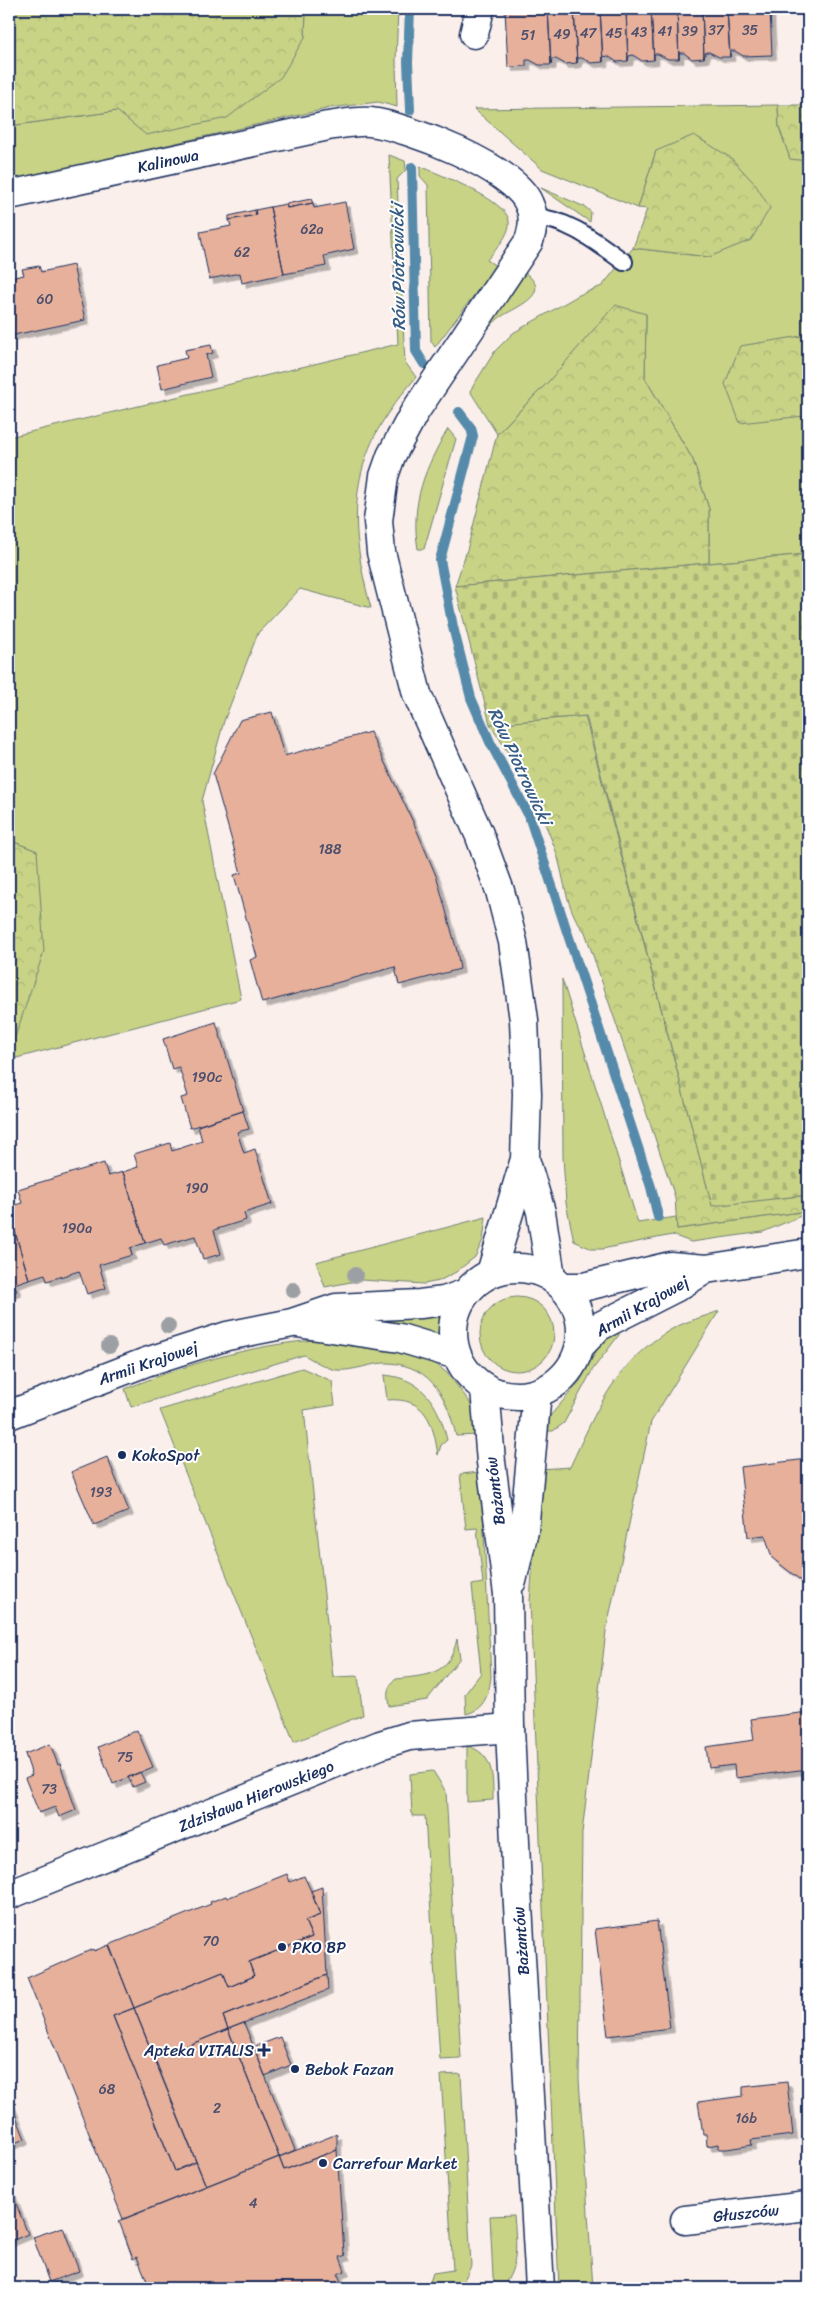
<svg xmlns="http://www.w3.org/2000/svg" width="817" height="2297" viewBox="0 0 817 2297" font-family="Sriracha,sans-serif">
<style>
.grass{fill:#c8d386;stroke:#728172}
.forest{fill:url(#forest-crowns);stroke:#728172}
.cemetery{fill:url(#cemetery-stones);stroke:#728172}
.lines{fill:none;stroke-linecap:round;stroke-linejoin:round}
.stream{stroke:#568aaa;stroke-width:10}
.building{fill:#e6b09b;stroke:#1b2f5e;filter:url(#shadow)}
.lane-casing{stroke:#1b2f5e;stroke-width:20}
.street-casing{stroke:#1b2f5e;stroke-width:31}
.secondary-casing{stroke:#1b2f5e;stroke-width:31}
.lane{stroke:#fff;stroke-width:16}
.street{stroke:#fff;stroke-width:28}
.secondary{stroke:#fff;stroke-width:28}
.tree{fill:#9ca0a4}
.poi-dot{fill:#1b2f5e;stroke:#fff;stroke-width:2}
.labels{text-anchor:middle;dominant-baseline:central;stroke-width:4;stroke-linejoin:round;paint-order:stroke}
.number-label{font-size:14px;fill:#4e4f6d}
.street-label{font-size:16px;fill:#1b2f5e;stroke:#fff}
.poi-label{font-size:16px;fill:#1b2f5e;stroke:#fff;text-anchor:start}
.water-label{font-size:18px;font-style:italic;fill:#385d84;stroke:#fff}
</style>
<defs>
<pattern id="forest-crowns" width="20" height="18" patternUnits="userSpaceOnUse" patternTransform="scale(1.25)"><rect width="20" height="18" fill="#c8d386"/><path d="M2 6a3 3 0 1 1 6 0M12 15a3 3 0 1 1 6 0" fill="none" stroke="#abb576"/></pattern>
<pattern id="cemetery-stones" width="16" height="16" patternUnits="userSpaceOnUse" patternTransform="scale(1.25)"><rect width="16" height="16" fill="#c8d386"/><path d="M2 7V4a2 2 0 0 1 4 0v3zM10 15v-3a2 2 0 0 1 4 0v3z" fill="#abb576"/></pattern>
<filter id="shadow"><feDropShadow dx="4.5" dy="4.5" stdDeviation="0" flood-color="#0004"/></filter>
</defs>
<rect width="100%" height="100%" fill="#faefeb"/>
<filter id="ink" filterUnits="userSpaceOnUse"><feTurbulence type="fractalNoise" baseFrequency=".02" numOctaves="2"/><feDisplacementMap in="SourceGraphic" scale="10" xChannelSelector="R" yChannelSelector="G"/><feConvolveMatrix kernelMatrix="1 2 1 2 8 2 1 2 1" color-interpolation-filters="sRGB"/></filter>
<g filter="url(#ink)">
<!-- grass -->
<path class="grass" d="M 306,9 L 398,9 L 396,60 L 397,107 L 378,102 L 330,108 L 9,181 L 9,126 L 117,111 L 305,37 Z
M 778,105 L 779,127 L 790,158 L 808,161 L 808,248 L 806,253 L 808,254 L 808,335 L 796,337 L 804,416 L 808,417 L 808,554 L 709,563 L 709,509 L 693,460 L 645,378 L 646,314 L 549,381 L 497,434 L 470,391 L 495,351 L 513,333 L 579,295 L 602,286 L 633,248 L 709,257 L 656,151 L 638,208 L 542,169 L 474,109 Z
M 389,155 L 405,161 L 406,170 L 397,179 L 404,344 L 405,362 L 416,377 C 407,389 396,400 388,413 C 346,476 352,538 371,608 L 300,589 L 258,633 L 224,721 L 202,801 L 241,999 L 9,1060 L 37,851 L 9,840 L 9,437 L 398,344 Z
M 420,166 C 438,174 507,200 509,221 C 511,234 495,250 487,260 L 496,266 L 435,347 L 431,341 L 428,185 L 420,176 Z
M 541,188 L 585,207 L 591,212 L 590,222 Z
M 524,272 C 555,294 517,306 499,318 C 493,323 488,329 482,335 Z
M 448,429 L 456,439 L 424,549 L 418,549 C 410,504 425,467 448,429 Z
M 562,979 L 638,1223 L 676,1217 L 677,1229 L 808,1211 L 808,1213 L 763,1232 L 691,1242 L 672,1235 L 602,1249 L 592,1249 L 574,1241 L 566,1203 L 563,1157 Z
M 486,1217 L 483,1240 L 475,1257 L 456,1272 L 439,1281 L 424,1284 L 361,1280 L 325,1287 L 316,1262 Z
M480 1334a37 37 0 1 1 74 0a37 37 0 1 1-74 0Z
M 719,1311 L 651,1422 L 606,1631 L 582,1833 L 579,2079 L 593,2288 L 559,2288 L 530,1601 L 540,1469 L 570,1467 C 596,1411 616,1361 672,1329 C 686,1321 704,1317 719,1311 Z
M 436,1314 L 439,1315 C 440,1321 440,1332 436,1335 L 370,1322 L 370,1318 Z
M 618,1328 L 619,1335 L 593,1369 L 564,1423 L 553,1431 L 545,1431 L 550,1416 L 580,1381 L 601,1342 Z
M 335,1339 L 369,1343 L 435,1363 L 448,1374 L 469,1401 L 475,1413 L 478,1435 L 456,1436 C 448,1400 433,1366 389,1363 C 372,1362 353,1372 336,1370 C 326,1368 313,1360 304,1355 L 131,1407 L 125,1389 C 192,1362 264,1341 335,1339 Z
M 302,1368 L 332,1381 L 335,1405 L 304,1410 L 333,1677 L 358,1676 L 363,1715 L 294,1742 L 160,1410 Z
M 384,1375 C 423,1378 439,1405 447,1440 L 441,1445 L 438,1455 C 433,1422 426,1397 387,1400 Z
M 481,1472 L 491,1677 C 489,1694 484,1710 466,1714 L 465,1694 L 481,1673 L 472,1585 L 483,1583 L 477,1528 L 466,1529 L 460,1474 Z
M 457,1639 L 460,1658 L 427,1700 L 389,1706 C 387,1695 386,1687 396,1679 C 428,1675 449,1676 457,1639 Z
M 467,1746 C 494,1753 493,1777 493,1800 L 467,1802 Z
M 433,1771 L 446,1792 L 461,2059 L 440,2060 L 425,1816 L 412,1816 L 410,1774 Z
M 461,2074 L 471,2266 L 460,2288 L 428,2288 L 433,2273 L 453,2270 L 441,2075 Z
M 514,2215 C 516,2241 520,2268 501,2288 L 496,2288 L 493,2277 L 490,2216 Z"/>
<!-- forest -->
<path class="forest" d="M 9,9 L 306,9 L 305,37 L 281,77 L 227,118 L 146,135 L 117,111 L 9,126 Z
M 778,105 L 808,105 L 808,161 L 790,159 L 779,127 Z
M 694,135 L 731,158 L 755,184 L 770,208 L 751,240 L 709,257 L 633,248 L 647,209 L 638,208 L 656,151 Z
M 615,305 L 646,314 L 645,378 L 693,460 L 709,509 L 709,563 L 455,586 L 467,550 L 497,434 L 549,381 Z
M 808,335 L 808,417 L 804,416 L 740,423 L 725,384 L 740,346 Z
M 585,716 L 712,1205 L 808,1195 L 808,1211 L 677,1229 L 675,1197 L 585,932 C 564,909 565,874 554,846 C 538,803 515,762 490,724 Z
M 9,840 L 37,851 L 44,951 L 9,1055 Z"/>
<!-- cemetery -->
<path class="cemetery" d="M 808,554 L 808,1195 L 712,1206 L 586,716 L 490,724 L 455,586 Z"/>
<g class="lines">
<!-- stream -->
<path class="stream" d="M 410,110 L 408,62 L 410,9
M 412,167 L 416,351 L 424,364
M 459,412 L 471,428 L 473,436 L 440,560 L 453,627 L 471,698 L 490,742 L 529,816 L 651,1187 L 658,1217"/>
</g>
<!-- building -->
<path class="building" d="M 548,9 L 574,9 L 577,63 L 565,64 L 556,59 L 552,59 L 551,65 Z
M 548,9 L 551,65 L 539,65 L 530,60 L 526,60 L 526,66 L 508,67 L 505,10 Z
M 574,9 L 600,9 L 603,62 L 591,63 L 582,58 L 578,58 L 577,63 Z
M 600,9 L 626,9 L 628,61 L 617,62 L 608,56 L 603,57 L 603,62 Z
M 626,9 L 651,9 L 654,60 L 642,61 L 633,55 L 629,56 L 628,61 Z
M 651,9 L 677,9 L 679,59 L 668,59 L 658,54 L 654,54 L 654,60 Z
M 677,9 L 702,9 L 704,58 L 692,59 L 684,53 L 679,53 L 679,59 Z
M 702,9 L 727,9 L 730,57 L 719,57 L 709,52 L 706,52 L 704,58 Z
M 727,9 L 770,9 L 772,55 L 743,56 L 735,51 L 730,51 L 730,57 Z
M 311,199 L 313,203 L 287,208 L 286,204 Z
M 345,202 L 354,249 L 324,256 L 326,266 L 284,274 L 270,207 L 286,204 L 287,208 L 313,203 L 314,208 Z
M 270,207 L 284,274 L 242,283 L 240,273 L 209,279 L 200,232 L 231,226 L 229,220 L 256,215 L 255,210 Z
M 255,210 L 256,215 L 229,220 L 229,216 Z
M 73,265 L 85,320 L 9,336 L 9,278 L 24,275 L 22,269 L 39,266 L 41,272 Z
M 211,345 L 213,353 L 206,355 L 211,377 L 162,389 L 157,365 L 187,358 L 185,350 Z
M 272,712 L 284,756 L 370,732 L 415,826 L 437,878 L 457,951 L 460,969 L 399,985 L 395,967 L 262,1003 L 250,960 L 257,957 L 234,875 L 241,873 L 213,774 L 240,720 Z
M 216,1022 L 243,1111 L 190,1128 L 181,1098 L 188,1096 L 179,1067 L 172,1069 L 163,1039 Z
M 243,1111 L 249,1129 L 237,1132 L 244,1153 L 255,1149 L 272,1204 L 244,1213 L 246,1220 L 214,1230 L 221,1254 L 203,1259 L 195,1236 L 164,1245 L 161,1238 L 145,1243 L 123,1172 L 138,1167 L 134,1154 L 170,1143 L 172,1151 L 202,1141 L 198,1126 Z
M 104,1163 L 108,1176 L 123,1172 L 145,1243 L 130,1248 L 132,1255 L 99,1265 L 106,1288 L 87,1294 L 79,1271 L 47,1281 L 45,1274 L 29,1279 L 9,1212 L 9,1207 L 22,1203 L 18,1189 Z
M 9,1212 L 29,1279 L 14,1284 L 17,1291 L 9,1294 Z
M 107,1457 L 129,1511 L 94,1525 L 71,1472 Z
M 808,1459 L 808,1586 L 772,1558 L 765,1535 L 748,1537 L 740,1467 Z
M 808,1712 L 808,1769 L 735,1778 L 734,1765 L 709,1768 L 706,1747 L 754,1740 L 751,1719 Z
M 137,1730 L 153,1767 L 113,1784 L 98,1747 Z
M 50,1744 L 58,1765 L 60,1764 L 76,1810 L 59,1817 L 55,1807 L 39,1813 L 25,1778 L 32,1775 L 25,1754 Z
M 140,1772 L 145,1782 L 133,1787 L 128,1777 Z
M 287,1874 L 290,1882 L 304,1876 L 311,1891 L 320,1915 L 305,1921 L 312,1937 L 249,1962 L 254,1976 L 229,1987 L 223,1972 L 134,2008 L 109,1945 L 211,1904 L 210,1902 L 226,1896 L 227,1898 Z
M 322,1887 L 327,1975 L 223,2016 L 228,2029 L 155,2059 L 134,2008 L 223,1972 L 229,1987 L 254,1976 L 249,1962 L 312,1937 L 305,1921 L 320,1915 L 311,1891 Z
M 657,1921 L 670,2028 L 608,2036 L 595,1929 Z
M 109,1945 L 134,2008 L 113,2016 L 175,2171 L 196,2162 L 206,2186 L 123,2219 L 27,1978 L 93,1949 L 94,1951 Z
M 327,1975 L 328,1990 L 228,2029 L 223,2016 Z
M 134,2008 L 196,2162 L 175,2171 L 113,2016 Z
M 244,2023 L 295,2150 L 279,2157 L 228,2029 Z
M 228,2029 L 279,2157 L 206,2186 L 155,2059 Z
M 280,2037 L 291,2065 L 265,2076 L 254,2047 Z
M 787,2082 L 793,2135 L 751,2140 L 752,2145 L 727,2149 L 719,2149 L 719,2144 L 707,2146 L 706,2134 L 703,2134 L 698,2102 L 743,2096 L 743,2087 Z
M 9,2099 L 25,2139 L 9,2145 Z
M 337,2134 L 337,2150 L 284,2170 L 279,2157 Z
M 337,2150 L 344,2253 L 346,2255 L 340,2257 L 345,2271 L 338,2274 L 343,2288 L 150,2288 L 137,2257 L 133,2259 L 119,2221 L 279,2157 L 284,2170 Z
M 9,2186 L 28,2234 L 9,2242 Z
M 63,2227 L 79,2271 L 49,2282 L 33,2237 Z"/>
<g class="lines">
<defs>
<path id="lane" d="M 533,217 C 569,219 596,242 624,262"/>
<path id="street" d="M 474,34 L 480,9
M 9,195 L 328,126 C 342,124 356,121 370,122 C 407,126 515,168 529,204 C 535,217 533,228 529,241 L 414,413 L 391,456 L 384,476 L 378,521 L 381,552 L 417,694 L 479,834 L 500,891 L 513,942 L 524,1020 L 527,1094 L 525,1159 L 491,1273
M 525,1159 L 541,1212 L 551,1277
M 9,1895 L 380,1745 L 409,1736 L 510,1728
M 685,2220 L 808,2206"/>
<path id="secondary" d="M453 1332a64 64 0 1 1 128 0a64 64 0 1 1-128 0Z
M 563,1287 L 583,1287 L 670,1266 L 706,1269 L 808,1253
M 297,1323 L 400,1338 L 457,1355
M 580,1346 L 598,1327 L 675,1288 L 706,1269
M 485,1388 L 491,1462 L 508,1594 L 510,1728 L 517,1888 L 540,2288
M 9,1415 L 146,1362 L 227,1336 L 292,1323 L 336,1308 L 420,1304 L 444,1301 L 466,1293
M 512,1581 L 524,1531 L 537,1393"/>
</defs>
<!-- lane casing -->
<use href="#lane" class="lane-casing"/>
<!-- street casing -->
<use href="#street" class="street-casing"/>
<!-- secondary casing -->
<use href="#secondary" class="secondary-casing"/>
<!-- lane -->
<use href="#lane" class="lane"/>
<!-- street -->
<use href="#street" class="street"/>
<!-- secondary -->
<use href="#secondary" class="secondary"/>
</g>
<!-- trees -->
<g class="tree">
<circle cx="355" cy="1275" r="8"/>
<circle cx="293" cy="1290" r="8"/>
<circle cx="168" cy="1326" r="8"/>
<circle cx="109" cy="1346" r="8"/>
</g>
</g>
<!-- markers -->
<g class="poi-dot">
<circle cx="122" cy="1455" r="5"/>
<circle cx="282" cy="1947" r="5"/>
<path d="M261.5 2042.5h5v5h5v5h-5v5h-5v-5h-5v-5h5z"/>
<circle cx="295" cy="2069" r="5"/>
<circle cx="323" cy="2163" r="5"/>
</g>
<g class="labels">
<!-- number labels -->
<g class="number-label">
<text x="716" y="30">37</text>
<text x="750" y="30">35</text>
<text x="665" y="31">41</text>
<text x="690" y="31">39</text>
<text x="639" y="32">43</text>
<text x="588" y="33">47</text>
<text x="614" y="33">45</text>
<text x="562" y="34">49</text>
<text x="528" y="35">51</text>
<text x="312" y="229">62a</text>
<text x="242" y="252">62</text>
<text x="45" y="299">60</text>
<text x="330" y="849">188</text>
<text x="207" y="1077">190c</text>
<text x="197" y="1188">190</text>
<text x="77" y="1228">190a</text>
<text x="101" y="1492">193</text>
<text x="125" y="1757">75</text>
<text x="49" y="1789">73</text>
<text x="211" y="1941">70</text>
<text x="107" y="2089">68</text>
<text x="217" y="2108">2</text>
<text x="746" y="2118">16b</text>
<text x="253" y="2203">4</text>
</g>
<!-- street labels -->
<g class="street-label">
<text transform="translate(168 161) rotate(-12)">Kalinowa</text>
<text transform="translate(642 1306) rotate(-30)">Armii Krajowej</text>
<text transform="translate(148 1363) rotate(-19)">Armii Krajowej</text>
<text transform="translate(495 1491) rotate(-97)">Bażantów</text>
<text transform="translate(256 1796) rotate(-22)">Zdzisława Hierowskiego</text>
<text transform="translate(521 1941) rotate(-94)">Bażantów</text>
<text transform="translate(746 2213) rotate(-6)">Głuszców</text>
</g>
<!-- poi labels -->
<g class="poi-label">
<text x="132" y="1455">KokoSpot</text>
<text x="292" y="1947">PKO BP</text>
<text x="254" y="2050" text-anchor="end">Apteka VITALIS</text>
<text x="305" y="2069">Bebok Fazan</text>
<text x="333" y="2163">Carrefour Market</text>
</g>
<!-- water labels -->
<g class="water-label">
<text transform="translate(398 267) rotate(-91)">Rów Piotrowicki</text>
<text transform="translate(520 766) rotate(65)">Rów Piotrowicki</text>
</g>
</g>
<!-- margin -->
<rect width="817" height="2297" fill="none" stroke="#fff" stroke-width="30"/>
<rect x="15" y="15" width="787" height="2267" fill="none" stroke="#1b2f5e" stroke-width="2" filter="url(#ink)"/>
</svg>
